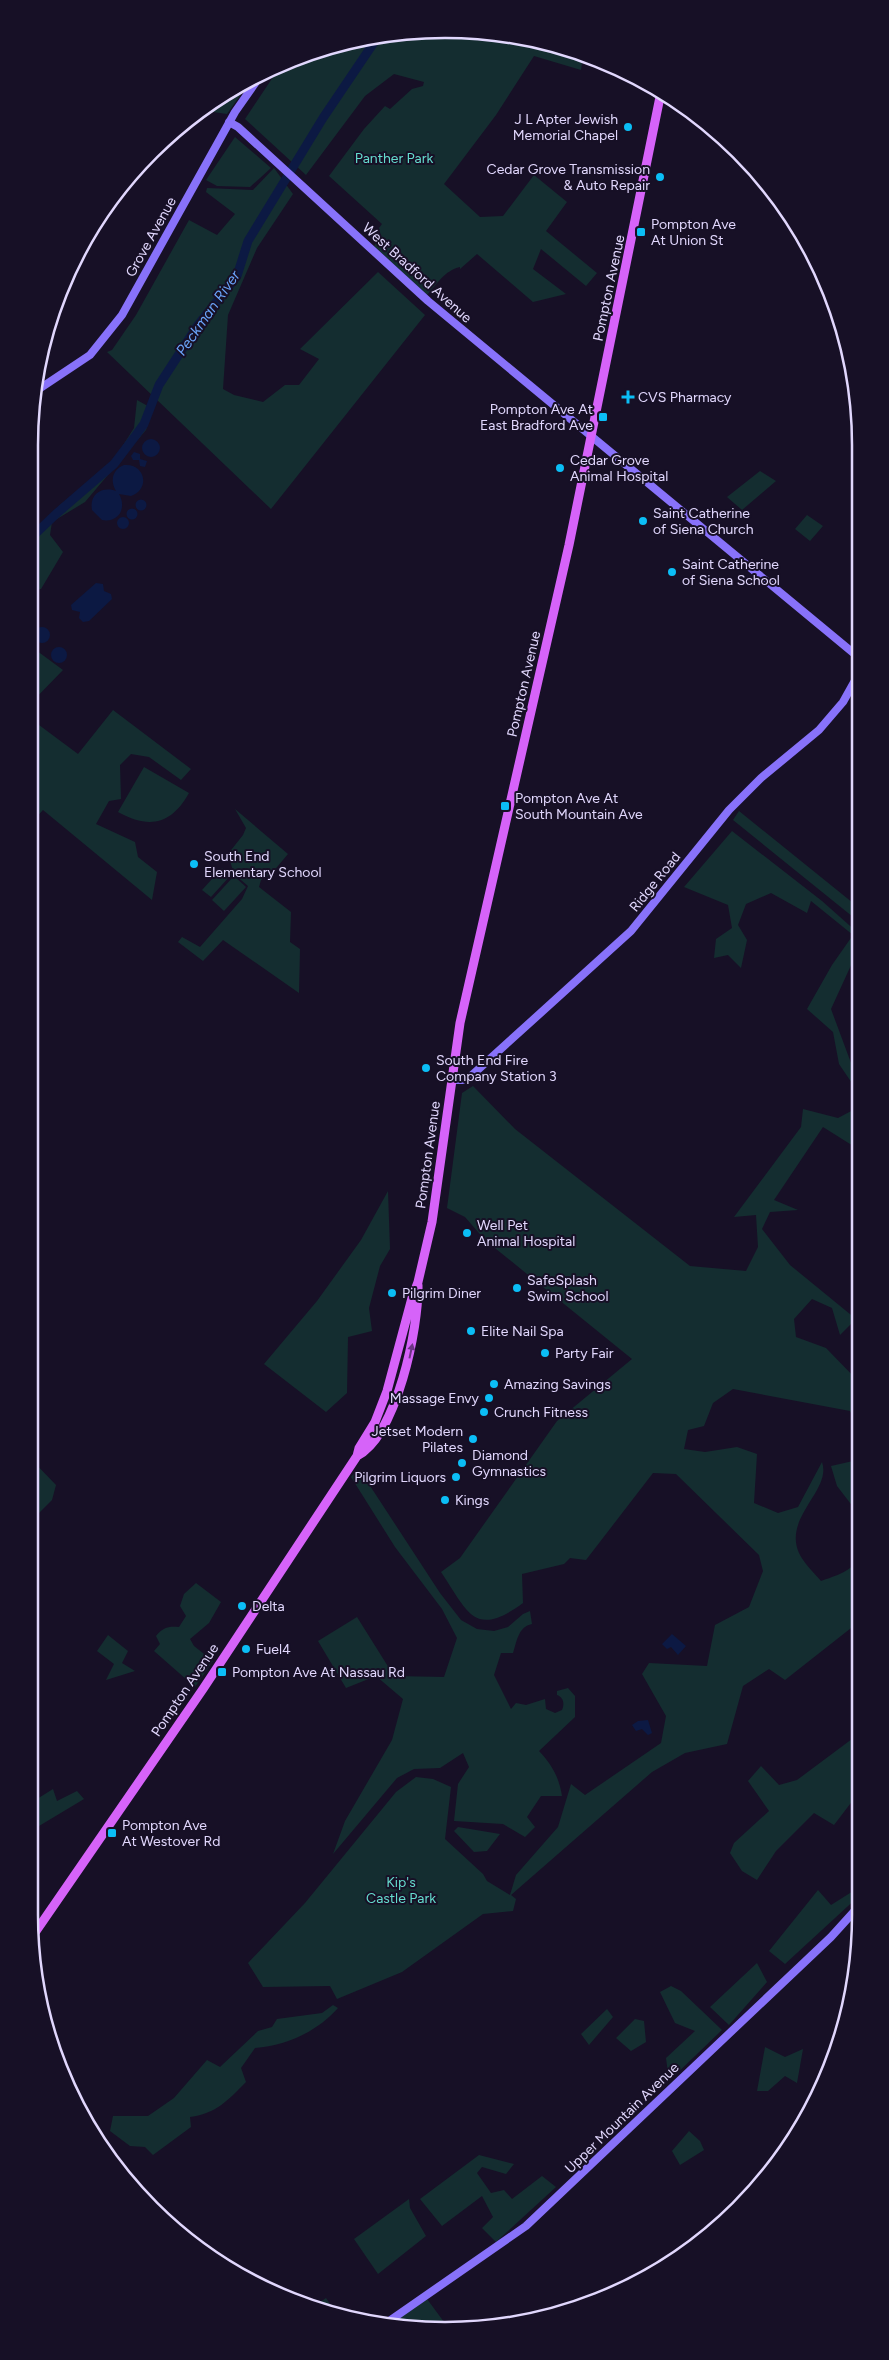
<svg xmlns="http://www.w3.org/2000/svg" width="889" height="2360" viewBox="0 0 889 2360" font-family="Figtree,sans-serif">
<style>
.green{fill:#142d30}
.water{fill:#0c1943}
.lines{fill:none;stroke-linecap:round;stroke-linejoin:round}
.river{stroke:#0c1943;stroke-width:9}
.secondary{stroke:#8872fa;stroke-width:8}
.primary{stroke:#d663f9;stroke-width:9}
.oneway{fill:#6d3585}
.poi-dot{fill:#0bbef6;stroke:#171026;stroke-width:2}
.labels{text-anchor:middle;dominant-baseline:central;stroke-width:4;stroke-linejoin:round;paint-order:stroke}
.poi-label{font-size:14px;fill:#e1d7fd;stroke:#171026;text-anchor:start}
.park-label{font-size:14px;fill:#65dcce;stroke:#171026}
.street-label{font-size:14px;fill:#e1d7fd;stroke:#171026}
.water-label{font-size:15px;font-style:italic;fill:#6aa3f9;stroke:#171026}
.rim{fill:none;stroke:#e1d7fd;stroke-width:2.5}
</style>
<rect width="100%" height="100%" fill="#171026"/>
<!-- green -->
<path class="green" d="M 472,30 L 552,43 L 583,57 L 581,70 L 534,56 L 496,115 L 444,184 L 480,217 L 503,216 L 534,175 L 567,202 L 546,231 L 597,273 L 586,286 L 541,249 L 533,269 L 566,294 L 533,302 L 477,254 L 460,269 L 460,267 C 444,271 438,283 427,295 L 374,246 L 381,236 L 379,228 L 382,224 L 329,176 L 364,129 L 385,106 L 390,109 L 412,89 L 423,86 L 424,82 L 394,74 L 365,96 L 306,175 L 245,119 L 273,77 L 287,62 L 311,51 L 391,32 Z
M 253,77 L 227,114 L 213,112 L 193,116 L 237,84 Z
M 235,137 L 271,168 L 250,187 L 217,186 L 206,180 Z
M 274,168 L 293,194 L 257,248 L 228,315 L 223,389 L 234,395 L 263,402 L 285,385 L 299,385 L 319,359 L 300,349 L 378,272 L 425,315 L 271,509 L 107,352 L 112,350 L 136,315 L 189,220 L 217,235 L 235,214 L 206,192 L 207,188 L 253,190 Z
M 137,400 L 153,409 L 146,430 L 85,502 L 52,522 L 50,535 L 63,552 L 41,589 L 29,591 L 29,541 L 35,529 L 60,505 L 113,461 L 134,428 Z
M 760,471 L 776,481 L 742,510 L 727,497 Z
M 807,515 L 823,526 L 810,541 L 795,529 Z
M 29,645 L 63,670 L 29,705 Z
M 113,710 L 191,769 L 181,780 L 149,757 L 131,754 L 120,765 L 121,799 L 109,801 L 96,824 L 135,842 L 138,857 L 157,872 L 152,900 L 43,810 L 29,825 L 29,735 L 35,722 L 78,754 Z
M 144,767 L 189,793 C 171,825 149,829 118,812 Z
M 235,809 L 288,854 L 272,873 L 261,880 L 259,887 L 291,912 L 290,942 L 300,949 L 299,993 L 223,940 L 203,961 L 178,942 L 182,937 L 200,947 L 242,899 L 248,886 L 234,874 L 228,854 L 243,835 L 246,828 Z
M 739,811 L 858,907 L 858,921 L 733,820 Z
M 732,831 L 822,901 L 858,933 L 858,950 L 831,1009 L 854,1071 L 858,1073 L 858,1149 L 823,1127 L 774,1200 L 798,1210 L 770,1212 L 762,1229 L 790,1265 L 856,1319 L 840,1335 L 832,1308 L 812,1299 L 794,1319 L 796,1337 L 826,1348 L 859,1382 L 859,1429 L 850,1411 L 733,1389 L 713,1403 L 704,1426 L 688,1430 L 684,1449 L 705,1452 L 737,1447 L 757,1454 L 754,1503 L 778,1513 L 798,1507 L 822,1462 C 832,1490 783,1517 799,1553 C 803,1562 814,1573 821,1581 C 835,1576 853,1571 859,1557 L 860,1621 L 785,1680 L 769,1669 L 743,1686 L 727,1744 L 685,1753 L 652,1772 L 511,1895 L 516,1899 L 513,1911 L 483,1914 L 402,1972 L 337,1999 L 330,1986 L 263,1987 L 248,1963 L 305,1903 L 396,1792 L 416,1777 L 433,1779 L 451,1787 L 445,1839 L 483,1874 L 487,1881 L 510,1895 L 516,1875 L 558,1827 L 571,1784 L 585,1795 L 661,1743 L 666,1716 L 642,1674 L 649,1663 L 707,1666 L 715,1625 L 749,1607 L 763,1571 L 759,1555 L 676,1474 L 653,1473 L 586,1560 L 570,1558 L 564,1564 L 522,1574 L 523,1603 C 474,1639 468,1612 441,1572 L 460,1558 L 557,1421 L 632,1359 L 485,1240 L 465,1217 L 447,1208 L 462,1093 L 473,1086 L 515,1129 L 690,1266 L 746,1271 L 758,1247 L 756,1215 L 734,1217 L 801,1127 L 803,1109 L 838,1118 L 855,1109 L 858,1092 L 839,1064 L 833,1032 L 807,1009 L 832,965 L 853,935 L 811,901 L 807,913 L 771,893 L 746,904 L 738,925 L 747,940 L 741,968 L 728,955 L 714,958 L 716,939 L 732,928 L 728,905 L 684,887 Z
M 222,868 L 230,876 L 211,897 L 202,890 Z
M 234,876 L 246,887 L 224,911 L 212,900 Z
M 388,1191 L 390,1249 L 380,1266 L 369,1308 L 372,1331 L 348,1337 L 347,1393 L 326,1412 L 264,1364 L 317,1301 L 361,1240 Z
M 29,1457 L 56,1485 L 52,1500 L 29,1523 Z
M 853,1461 L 859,1475 L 859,1522 L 857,1512 L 837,1486 L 831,1466 Z
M 356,1471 L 361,1472 L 440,1593 L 461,1620 L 477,1629 L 494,1631 L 508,1627 L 523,1614 L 530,1611 L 532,1624 C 518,1627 517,1641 513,1653 L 501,1653 L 494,1675 L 511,1709 L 516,1703 L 526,1705 L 545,1699 L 546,1709 L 555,1713 L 562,1710 C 565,1703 563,1697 557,1695 L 557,1691 L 568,1688 L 575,1696 L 575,1717 L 539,1751 C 552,1765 559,1777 562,1796 L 541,1796 L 527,1817 L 535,1827 L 525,1837 L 503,1824 L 454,1821 L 458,1784 L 469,1767 L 463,1753 L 440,1768 L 414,1769 L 397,1778 L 333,1854 L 345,1821 L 392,1740 L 403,1699 L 376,1676 L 346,1688 L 318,1641 L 357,1617 L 394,1676 L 444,1677 L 457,1638 L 442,1609 L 395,1547 L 351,1477 Z
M 196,1583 L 221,1602 L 209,1623 L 190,1639 L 194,1646 L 213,1661 L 195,1687 L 154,1651 L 160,1644 L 156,1636 C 163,1627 169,1626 179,1627 L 186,1616 L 180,1606 L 184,1594 Z
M 108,1635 L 128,1651 L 122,1663 L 135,1671 L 106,1680 L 114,1664 L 97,1651 Z
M 860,1733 L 860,1791 L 834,1825 L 814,1813 L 776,1851 L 757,1880 L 742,1871 L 730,1853 L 734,1843 L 769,1811 L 748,1781 L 761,1766 L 779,1785 L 797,1780 Z
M 53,1789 L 57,1801 L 77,1791 L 84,1799 L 29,1832 L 29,1804 Z
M 458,1827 L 500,1834 L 487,1851 L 474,1852 L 454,1831 Z
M 860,1882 L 860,1895 L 785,1964 L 769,1951 L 818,1890 L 831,1905 L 858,1888 Z
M 757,1963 L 767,1982 L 729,2025 L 710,2007 Z
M 671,1986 L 681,1991 L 722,2030 L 669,2081 L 666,2058 L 695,2031 L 675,2023 L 660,1992 Z
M 333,2005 L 338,2008 C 318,2031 286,2046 255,2048 L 241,2068 L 246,2082 C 227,2101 217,2113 190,2117 L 191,2127 L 153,2155 L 145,2147 L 130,2146 L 110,2131 L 113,2116 L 148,2116 L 174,2098 L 207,2060 L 220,2067 L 258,2031 L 272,2027 L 277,2019 L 322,2013 Z
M 607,2009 L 613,2017 L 589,2045 L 581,2034 Z
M 635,2019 L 644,2021 L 646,2042 L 631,2051 L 616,2038 Z
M 765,2047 L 785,2057 L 803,2049 L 797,2083 L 785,2076 L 768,2091 L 757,2091 Z
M 689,2131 L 700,2141 L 704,2150 L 680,2165 L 672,2151 Z
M 479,2155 L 514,2164 L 506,2174 L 482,2167 L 477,2173 L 491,2193 L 504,2190 L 512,2199 L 542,2176 L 556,2187 L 496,2242 L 482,2228 L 493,2217 L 482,2196 L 442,2226 L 420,2199 Z
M 409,2199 L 410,2208 L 426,2236 L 378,2274 L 354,2239 Z
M 326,2298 L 338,2316 L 310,2309 Z
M 427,2299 L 447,2326 L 387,2327 Z"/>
<!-- water -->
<path class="water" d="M142 448a9 9 0 1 1 18 0a9 9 0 1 1-18 0Z
M 134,452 L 140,454 L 140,459 L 147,461 L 145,467 L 140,466 L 139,460 L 133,460 L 131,456 Z
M 124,465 C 145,463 151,489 131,496 L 119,494 C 127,508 119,523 102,520 L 92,510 C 89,494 102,486 116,491 C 110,481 112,470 124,465 Z
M135.5 505a5.5 5.5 0 1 1 11 0a5.5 5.5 0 1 1-11 0Z
M126.5 514a5.5 5.5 0 1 1 11 0a5.5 5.5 0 1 1-11 0Z
M117 523a6 6 0 1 1 12 0a6 6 0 1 1-12 0Z
M 96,583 L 103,584 L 104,591 L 111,594 L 112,599 L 89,621 L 83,622 L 79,618 L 80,612 L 72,610 L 71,605 Z
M34 635a8 8 0 1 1 16 0a8 8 0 1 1-16 0Z
M51 655a8 8 0 1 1 16 0a8 8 0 1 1-16 0Z
M 672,1634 L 686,1646 L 678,1655 L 671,1647 L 667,1649 L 662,1644 Z
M 648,1720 L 652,1733 L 648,1735 L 642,1729 L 636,1731 L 632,1725 L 638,1721 Z"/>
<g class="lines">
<!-- river -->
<path class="river" d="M 29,546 L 35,534 L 56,514 L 114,464 L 136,435 L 144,424 L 159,385 L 198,325 L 237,276 L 248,241 L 323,118 L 379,35"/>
<!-- secondary -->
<path class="secondary" d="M 229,122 L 238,127 L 428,301 L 857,656
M 36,391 L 90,355 L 122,315 L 235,112 L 263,72
M 452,1080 L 462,1080 L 471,1076 L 631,931 L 729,810 L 761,778 L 819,730 L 843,702 L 857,677
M 382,2326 L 526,2226 L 831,1937 L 860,1905"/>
<!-- primary -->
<path class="primary" d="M 357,1456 C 397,1435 419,1327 418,1285
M 32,1937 L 203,1689 L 357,1456 L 359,1448 L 375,1422 L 387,1391 L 412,1298 L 418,1282 L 432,1222 L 460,1023 L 569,545 L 661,92"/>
</g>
<!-- one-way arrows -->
<defs><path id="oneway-solid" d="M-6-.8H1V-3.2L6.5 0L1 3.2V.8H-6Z" transform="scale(1.25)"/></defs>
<use class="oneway" href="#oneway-solid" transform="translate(411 1351) rotate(-78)"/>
<!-- markers -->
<g class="poi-dot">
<circle cx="628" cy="127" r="5"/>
<circle cx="660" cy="177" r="5"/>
<rect x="636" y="227" width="10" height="10" rx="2.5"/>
<path d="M625.5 389.5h5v5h5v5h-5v5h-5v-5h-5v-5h5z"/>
<rect x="598" y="412" width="10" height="10" rx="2.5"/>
<circle cx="560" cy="468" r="5"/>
<circle cx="643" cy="521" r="5"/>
<circle cx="672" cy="572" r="5"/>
<rect x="500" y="801" width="10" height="10" rx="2.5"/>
<circle cx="194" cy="864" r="5"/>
<circle cx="426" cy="1068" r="5"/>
<circle cx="467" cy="1233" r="5"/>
<circle cx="517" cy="1288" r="5"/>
<circle cx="392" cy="1293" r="5"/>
<circle cx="471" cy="1331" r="5"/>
<circle cx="545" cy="1353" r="5"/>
<circle cx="494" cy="1384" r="5"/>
<circle cx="489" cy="1398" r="5"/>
<circle cx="484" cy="1412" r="5"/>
<circle cx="473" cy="1439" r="5"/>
<circle cx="462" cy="1463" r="5"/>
<circle cx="456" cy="1477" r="5"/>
<circle cx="445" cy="1500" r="5"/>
<circle cx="242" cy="1606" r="5"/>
<circle cx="246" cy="1649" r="5"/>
<rect x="217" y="1667" width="10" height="10" rx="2.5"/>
<rect x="107" y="1828" width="10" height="10" rx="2.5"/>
</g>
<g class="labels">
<!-- poi labels -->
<g class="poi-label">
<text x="618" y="119" text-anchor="end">J L Apter Jewish<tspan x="618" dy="16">Memorial Chapel</tspan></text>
<text x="650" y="169" text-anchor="end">Cedar Grove Transmission<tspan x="650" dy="16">&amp; Auto Repair</tspan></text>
<text x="651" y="224">Pompton Ave<tspan x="651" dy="16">At Union St</tspan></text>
<text x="638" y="397">CVS Pharmacy</text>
<text x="593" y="409" text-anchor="end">Pompton Ave At<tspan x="593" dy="16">East Bradford Ave</tspan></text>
<text x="570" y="460">Cedar Grove<tspan x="570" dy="16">Animal Hospital</tspan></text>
<text x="653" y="513">Saint Catherine<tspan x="653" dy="16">of Siena Church</tspan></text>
<text x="682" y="564">Saint Catherine<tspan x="682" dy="16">of Siena School</tspan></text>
<text x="515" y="798">Pompton Ave At<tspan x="515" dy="16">South Mountain Ave</tspan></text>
<text x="204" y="856">South End<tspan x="204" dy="16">Elementary School</tspan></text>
<text x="436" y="1060">South End Fire<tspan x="436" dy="16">Company Station 3</tspan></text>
<text x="477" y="1225">Well Pet<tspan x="477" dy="16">Animal Hospital</tspan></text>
<text x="527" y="1280">SafeSplash<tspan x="527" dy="16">Swim School</tspan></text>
<text x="402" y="1293">Pilgrim Diner</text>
<text x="481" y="1331">Elite Nail Spa</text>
<text x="555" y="1353">Party Fair</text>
<text x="504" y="1384">Amazing Savings</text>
<text x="479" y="1398" text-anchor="end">Massage Envy</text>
<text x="494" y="1412">Crunch Fitness</text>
<text x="463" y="1431" text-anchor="end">Jetset Modern<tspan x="463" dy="16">Pilates</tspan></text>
<text x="472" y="1455">Diamond<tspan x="472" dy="16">Gymnastics</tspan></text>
<text x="446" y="1477" text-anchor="end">Pilgrim Liquors</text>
<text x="455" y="1500">Kings</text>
<text x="252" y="1606">Delta</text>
<text x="256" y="1649">Fuel4</text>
<text x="232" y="1672">Pompton Ave At Nassau Rd</text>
<text x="122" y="1825">Pompton Ave<tspan x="122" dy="16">At Westover Rd</tspan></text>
</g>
<!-- park labels -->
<g class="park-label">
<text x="394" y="158">Panther Park</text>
<text x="401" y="1882">Kip's<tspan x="401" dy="16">Castle Park</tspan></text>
</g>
<!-- street labels -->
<g class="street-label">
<text transform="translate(151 237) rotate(-61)">Grove Avenue</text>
<text transform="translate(417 273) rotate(42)">West Bradford Avenue</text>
<text transform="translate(609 288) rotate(-78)">Pompton Avenue</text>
<text transform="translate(524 684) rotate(-77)">Pompton Avenue</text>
<text transform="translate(655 882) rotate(-51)">Ridge Road</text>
<text transform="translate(428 1155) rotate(-82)">Pompton Avenue</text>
<text transform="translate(185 1690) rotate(-56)">Pompton Avenue</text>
<text transform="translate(622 2118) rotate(-44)">Upper Mountain Avenue</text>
</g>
<!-- water labels -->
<g class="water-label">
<text transform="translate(208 313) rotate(-55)">Peckman River</text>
</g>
</g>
<!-- crop -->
<path d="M0 0H889V2360H0ZM445 38H445A407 407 0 0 1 852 445V1915A407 407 0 0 1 445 2322H445A407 407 0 0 1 38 1915V445A407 407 0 0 1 445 38Z" fill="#171026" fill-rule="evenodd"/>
<path class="rim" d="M445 38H445A407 407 0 0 1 852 445V1915A407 407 0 0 1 445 2322H445A407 407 0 0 1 38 1915V445A407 407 0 0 1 445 38Z"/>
</svg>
